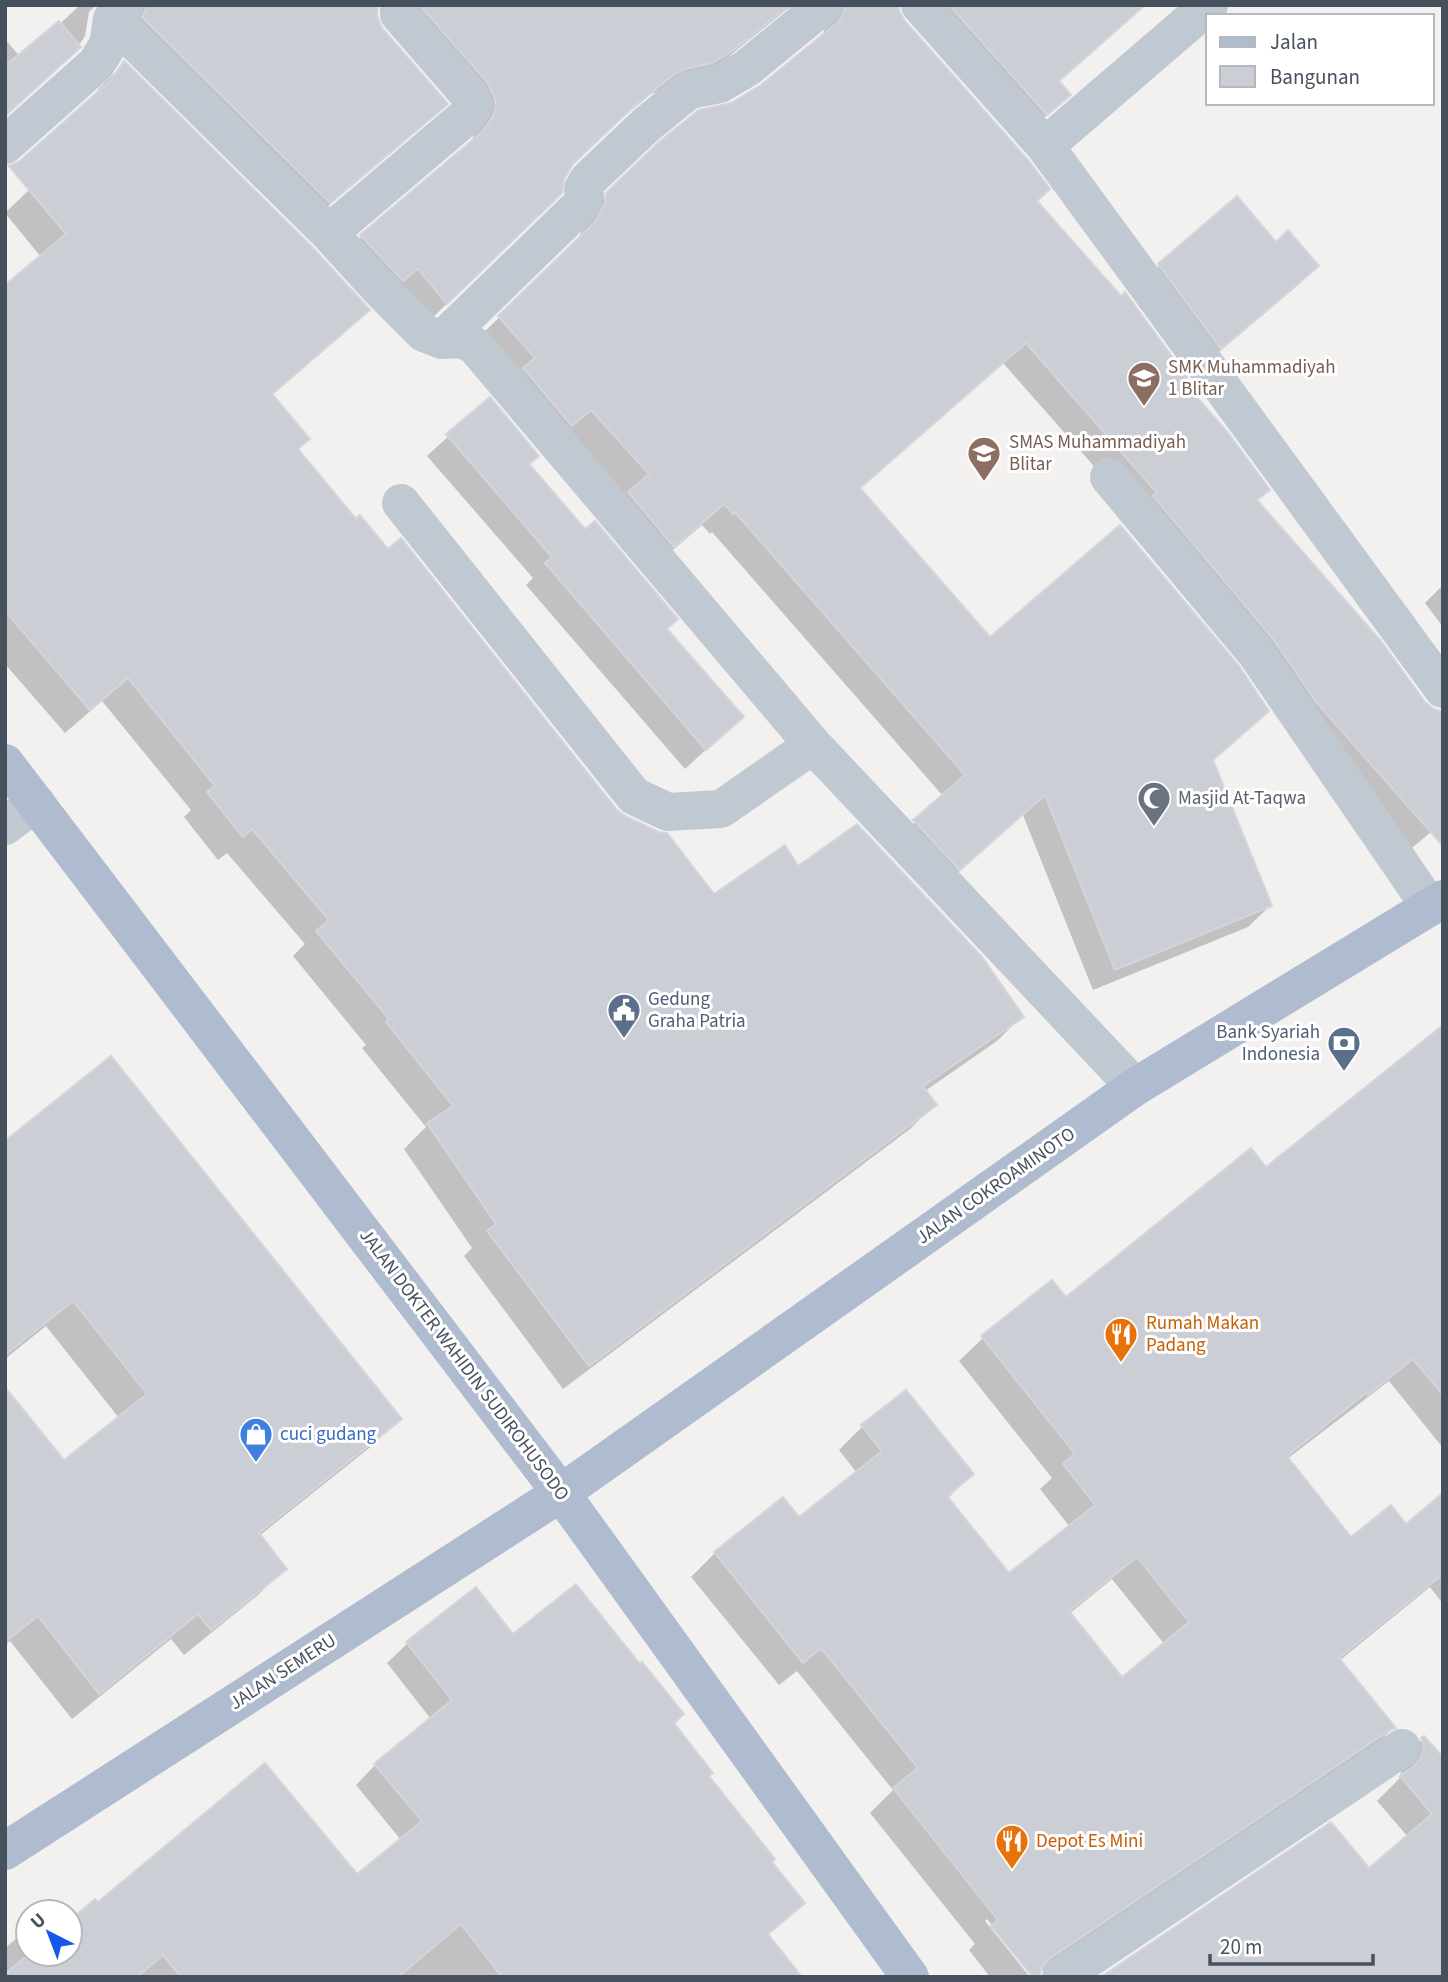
<svg xmlns="http://www.w3.org/2000/svg" width="1448" height="1982" viewBox="0 0 1448 1982" font-family="'Source Sans 3',sans-serif">
<style>
.shadow{fill:#0003;fill-rule:evenodd}
.building{fill:#ccced6;stroke:#d4d5dc;stroke-width:2;fill-rule:evenodd}
.lines{fill:none;stroke-linecap:round;stroke-linejoin:round}
.minor{stroke:#c0c9d2;stroke-width:38}
.major{stroke:#afbccf;stroke-width:38}
.labels{text-anchor:middle;dominant-baseline:central;stroke-width:6;stroke-linejoin:round;paint-order:stroke}
.education-label{font-size:19px;fill:#785e54;stroke:#fff;text-anchor:start}
.worship-label{font-size:19px;fill:#5b616d;stroke:#fff;text-anchor:start}
.service-label{font-size:19px;fill:#4e5e75;stroke:#fff;text-anchor:start}
.street-label{font-size:19px;fill:#47515e;stroke:#fff}
.food-label{font-size:19px;fill:#c56008;stroke:#fff;text-anchor:start}
.shop-label{font-size:19px;fill:#366cbe;stroke:#fff;text-anchor:start}
</style>
<rect width="100%" height="100%" fill="#f3f0f0"/>
<!-- shadow -->
<path class="shadow" d="M 78,5 L 96,5 L 89,12 L 85,36 L 75,51 L 54,72 L 33,49 L 79,6 Z
M 107,5 L 376,5 L 375,15 L 381,29 L 445,104 L 424,125 L 307,224 Z
M 386,5 L 796,5 L 787,9 L 711,71 L 651,94 L 607,131 L 570,166 L 538,215 L 425,325 L 340,258 L 362,236 L 466,147 L 472,140 L 475,130 Z
M 804,5 L 897,5 L 897,10 L 1035,201 L 1181,382 L 1256,501 L 1424,703 L 1433,710 L 1443,712 L 1443,822 L 1407,852 L 1137,515 L 1003,363 L 859,490 L 990,640 L 1267,711 L 1212,761 L 1270,906 L 1248,927 L 1093,990 L 1023,815 L 938,890 L 893,843 L 943,796 L 712,532 L 710,534 L 702,525 L 652,568 L 477,339 L 576,243 L 584,226 L 585,217 L 607,195 L 731,105 L 759,88 L 823,36 L 825,25 Z
M 904,5 L 1146,5 L 1058,82 L 1069,95 L 1024,136 Z
M 5,39 L 36,76 L 5,105 Z
M 124,64 L 367,310 L 343,334 L 271,396 L 297,450 L 356,521 L 616,811 L 714,897 L 798,868 L 1021,1017 L 997,1041 L 925,1091 L 935,1104 L 910,1129 L 563,1389 L 464,1256 L 472,1248 L 404,1149 L 426,1127 L 362,1048 L 366,1045 L 293,956 L 305,944 L 227,853 L 218,860 L 184,817 L 191,810 L 102,701 L 65,733 L 5,664 L 5,287 L 41,257 L 5,213 L 29,190 L 98,130 L 90,103 L 99,88 Z
M 1276,244 L 1317,266 L 1297,286 L 1200,368 L 1139,285 L 1160,265 Z
M 489,399 L 527,465 L 741,717 L 685,769 L 526,585 L 533,578 L 427,456 Z
M 1443,585 L 1443,627 L 1425,603 Z
M 1443,1045 L 1443,1448 L 1389,1381 L 1287,1459 L 1351,1539 L 1405,1526 L 1443,1496 L 1443,1604 L 1430,1587 L 1339,1661 L 1393,1728 L 1370,1751 L 1364,1753 L 1034,1976 L 987,1919 L 985,1921 L 1030,1977 L 990,1977 L 969,1950 L 975,1944 L 870,1813 L 893,1790 L 797,1671 L 779,1685 L 691,1577 L 715,1553 L 782,1499 L 799,1520 L 857,1473 L 839,1450 L 862,1427 L 906,1392 L 971,1474 L 947,1499 L 1008,1575 L 1070,1527 L 1040,1489 L 1052,1478 L 959,1361 L 983,1338 L 1066,1299 L 1266,1170 ZM 1112,1579 L 1165,1645 L 1121,1680 L 1069,1614 Z
M 5,1143 L 400,1419 L 373,1445 L 259,1536 L 284,1569 L 258,1595 L 184,1655 L 171,1639 L 72,1719 L 10,1641 L 5,1645 L 5,1390 L 64,1463 L 119,1418 L 46,1326 L 5,1359 Z
M 475,1589 L 513,1636 L 672,1724 L 707,1776 L 803,1903 L 767,1936 L 800,1977 L 5,1977 L 5,1948 L 16,1939 L 29,1956 L 32,1954 L 70,1954 L 70,1922 L 98,1904 L 356,1877 L 401,1840 L 356,1785 L 375,1765 L 431,1719 L 387,1663 L 407,1644 Z
M 1424,1738 L 1443,1857 L 1369,1870 L 1408,1837 L 1377,1801 L 1399,1779 L 1401,1772 L 1398,1764 Z"/>
<!-- building -->
<path class="building" d="M 148,5 L 378,5 L 377,15 L 382,28 L 448,104 L 330,203 L 142,17 Z
M 423,5 L 789,5 L 734,50 L 712,63 L 685,69 L 676,73 L 632,108 L 573,164 L 564,179 L 562,193 L 447,304 L 418,269 L 403,281 L 360,235 L 482,132 L 493,116 L 496,107 L 494,96 L 487,82 L 423,9 Z
M 845,5 L 899,5 L 899,10 L 904,20 L 1028,160 L 1050,189 L 1037,201 L 1121,296 L 1125,292 L 1187,377 L 1183,381 L 1229,434 L 1270,490 L 1257,500 L 1380,640 L 1425,702 L 1434,709 L 1443,712 L 1443,846 L 1316,702 L 1273,639 L 1153,496 L 1157,493 L 1026,343 L 860,488 L 990,637 L 1120,525 L 1239,666 L 1269,711 L 1213,760 L 1272,906 L 1115,970 L 1045,795 L 960,870 L 913,820 L 965,775 L 735,512 L 733,514 L 724,504 L 674,547 L 628,492 L 649,474 L 591,410 L 572,426 L 523,368 L 535,358 L 498,316 L 596,221 L 605,203 L 606,193 L 660,141 L 699,110 L 731,103 L 761,85 L 838,22 L 844,13 Z
M 949,5 L 1145,5 L 1059,81 L 1071,95 L 1047,115 Z
M 59,21 L 81,47 L 5,116 L 5,66 Z
M 124,61 L 313,248 L 370,310 L 272,394 L 310,439 L 298,449 L 356,519 L 360,515 L 388,549 L 401,538 L 617,810 L 625,816 L 659,832 L 667,833 L 714,894 L 785,845 L 798,866 L 857,824 L 982,957 L 1024,1017 L 923,1086 L 937,1105 L 589,1366 L 487,1231 L 496,1224 L 427,1123 L 453,1106 L 386,1022 L 389,1019 L 316,931 L 329,920 L 252,829 L 243,837 L 207,792 L 215,786 L 128,678 L 90,710 L 5,611 L 5,285 L 66,234 L 9,166 L 20,161 L 111,80 Z
M 1237,196 L 1276,242 L 1288,230 L 1319,266 L 1221,349 L 1158,264 Z
M 490,397 L 539,456 L 529,464 L 585,529 L 595,521 L 678,619 L 667,629 L 744,717 L 706,750 L 545,563 L 552,557 L 446,434 Z
M 1443,1025 L 1443,1395 L 1413,1359 L 1368,1395 L 1366,1393 L 1287,1456 L 1351,1537 L 1391,1505 L 1406,1524 L 1443,1493 L 1443,1574 L 1339,1658 L 1396,1728 L 1390,1730 L 1049,1959 L 1042,1967 L 1039,1977 L 1033,1977 L 991,1926 L 998,1920 L 893,1788 L 918,1768 L 821,1648 L 803,1663 L 714,1552 L 783,1497 L 799,1517 L 882,1451 L 861,1425 L 906,1390 L 974,1474 L 947,1496 L 1009,1573 L 1095,1505 L 1063,1464 L 1075,1454 L 981,1336 L 1052,1280 L 1066,1297 L 1251,1148 L 1266,1167 ZM 1137,1557 L 1189,1622 L 1122,1677 L 1069,1611 Z
M 111,1056 L 402,1419 L 259,1533 L 287,1569 L 211,1630 L 198,1614 L 99,1694 L 38,1616 L 5,1642 L 5,1387 L 64,1460 L 147,1394 L 73,1301 L 5,1355 L 5,1141 Z
M 576,1584 L 640,1664 L 642,1662 L 684,1714 L 674,1723 L 713,1773 L 709,1776 L 775,1859 L 772,1862 L 805,1903 L 768,1934 L 802,1977 L 502,1977 L 461,1924 L 398,1977 L 181,1977 L 163,1955 L 137,1977 L 5,1977 L 5,1974 L 29,1954 L 70,1954 L 70,1920 L 95,1899 L 98,1902 L 265,1763 L 357,1874 L 422,1821 L 374,1764 L 452,1700 L 406,1642 L 476,1587 L 513,1634 Z
M 1424,1736 L 1443,1757 L 1443,1977 L 1101,1977 L 1331,1822 L 1369,1868 L 1432,1814 L 1400,1776 L 1414,1766 L 1421,1758 L 1424,1747 L 1421,1738 Z"/>
<g class="lines">
<!-- minor -->
<path class="minor" d="M 402,5 L 399,8 L 399,14 L 470,96 L 474,105 L 468,115 L 329,233 L 378,287 L 424,333 L 442,340 L 464,339 L 476,347 L 813,745 L 1135,1087
M 920,5 L 1045,146 L 1443,689
M 112,19 L 329,233
M 5,145 L 96,64 L 108,45 L 112,19 L 124,5
M 1045,146 L 1209,5
M 442,340 L 581,205 L 585,195 L 583,189 L 588,180 L 646,125 L 689,90 L 720,84 L 747,68 L 824,5
M 1109,477 L 1256,653 L 1430,907
M 401,503 L 634,796 L 668,812 L 721,809 L 813,745
M 5,826 L 36,803
M 1061,1977 L 1402,1748"/>
<!-- major -->
<path class="major" d="M 5,763 L 561,1493 L 910,1977
M 5,1851 L 561,1493 L 1135,1087 L 1443,899"/>
</g>
<!-- icons -->
<defs>
<symbol id="school-pin" viewBox="-11 -11 22 30"><path d="M0 17L-7.5 6A9.5 9.5 0 1 1 7.5 6Z" fill="#8d6e63" stroke="#fff"/><path d="M0-5L7-2L0 1L-7-2ZM-4 1L0 2.5L4 1V4Q0 6-4 4Z" fill="#fff"/></symbol>
<symbol id="mosque-pin" viewBox="-11 -11 22 30"><path d="M0 17L-7.5 6A9.5 9.5 0 1 1 7.5 6Z" fill="#6b7280" stroke="#fff"/><path d="M3.5-4.9A6 6 0 1 0 3.5 4.9A5 5 0 1 1 3.5-4.9Z" fill="#fff"/></symbol>
<symbol id="civic-pin" viewBox="-11 -11 22 30"><path d="M0 17L-7.5 6A9.5 9.5 0 1 1 7.5 6Z" fill="#5c6f8a" stroke="#fff"/><path d="M-.6-6.5H3V-4.5H.6V-3L4-1V1h2V6H-6V1h2V-1L-.6-3ZM-1.2 2.5V6h2.4V2.5Z" fill="#fff"/></symbol>
<symbol id="bank-pin" viewBox="-11 -11 22 30"><path d="M0 17L-7.5 6A9.5 9.5 0 1 1 7.5 6Z" fill="#5c6f8a" stroke="#fff"/><path d="M-6-4H6V4H-6ZM0-2.3a2.3 2.3 0 1 0 0 4.6a2.3 2.3 0 1 0 0-4.6Z" fill="#fff"/></symbol>
<symbol id="restaurant-pin" viewBox="-11 -11 22 30"><path d="M0 17L-7.5 6A9.5 9.5 0 1 1 7.5 6Z" fill="#e8710a" stroke="#fff"/><path d="M-5-6h1v4h1v-4h1v4h1v-4h1v5L-1.5 .5V6h-2V.5L-5-1ZM5-6V6H3V1.5H1.5Q1.5-4 5-6Z" fill="#fff"/></symbol>
<symbol id="shop-pin" viewBox="-11 -11 22 30"><path d="M0 17L-7.5 6A9.5 9.5 0 1 1 7.5 6Z" fill="#3f7fe0" stroke="#fff"/><path d="M-5-2.5h2.3a2.7 3.5 0 0 1 5.4 0H5L5.5 6h-11ZM-1.5-2.5h3a1.5 2.3 0 0 0-3 0Z" fill="#fff"/></symbol>
</defs>
<g fill-rule="evenodd">
<use href="#school-pin" x="1125" y="359" width="38" height="52"/>
<use href="#school-pin" x="965" y="434" width="38" height="52"/>
<use href="#mosque-pin" x="1135" y="779" width="38" height="52"/>
<use href="#civic-pin" x="605" y="991" width="38" height="52"/>
<use href="#bank-pin" x="1325" y="1024" width="38" height="52"/>
<use href="#restaurant-pin" x="1102" y="1315" width="38" height="52"/>
<use href="#shop-pin" x="237" y="1415" width="38" height="52"/>
<use href="#restaurant-pin" x="993" y="1822" width="38" height="52"/>
</g>
<g class="labels">
<!-- education labels -->
<g class="education-label">
<text x="1168" y="367">SMK Muhammadiyah<tspan x="1168" dy="22">1 Blitar</tspan></text>
<text x="1009" y="442">SMAS Muhammadiyah<tspan x="1009" dy="22">Blitar</tspan></text>
</g>
<!-- worship labels -->
<g class="worship-label">
<text x="1178" y="798">Masjid At-Taqwa</text>
</g>
<!-- service labels -->
<g class="service-label">
<text x="648" y="999">Gedung<tspan x="648" dy="22">Graha Patria</tspan></text>
<text x="1320" y="1032" text-anchor="end">Bank Syariah<tspan x="1320" dy="22">Indonesia</tspan></text>
</g>
<!-- street labels -->
<g class="street-label">
<text transform="translate(996 1186) rotate(-35)">JALAN COKROAMINOTO</text>
<text transform="translate(464 1365) rotate(53)">JALAN DOKTER WAHIDIN SUDIROHUSODO</text>
<text transform="translate(283 1672) rotate(-33)">JALAN SEMERU</text>
</g>
<!-- food labels -->
<g class="food-label">
<text x="1146" y="1323">Rumah Makan<tspan x="1146" dy="22">Padang</tspan></text>
<text x="1036" y="1841">Depot Es Mini</text>
</g>
<!-- shop labels -->
<g class="shop-label">
<text x="280" y="1434">cuci gudang</text>
</g>
</g>
<!-- border -->
<rect width="1448" height="1982" fill="none" stroke="#47515e" stroke-width="14"/>
<!-- legend -->
<rect x="1206" y="14" width="228" height="91" fill="#ffffff" stroke="#b5b9bf" stroke-width="2"/>
<rect x="1220" y="37" width="35" height="10" fill="#afbccf" stroke="#b5b9bf" stroke-width="2"/>
<text x="1270" y="49" font-size="21" fill="#47515e">Jalan</text>
<rect x="1220" y="66" width="35" height="21" fill="#ccced6" stroke="#b5b9bf" stroke-width="2"/>
<text x="1270" y="84" font-size="21" fill="#47515e">Bangunan</text>
<!-- north arrow -->
<g transform="translate(49 1933) rotate(318)"><circle r="33" fill="#ffffff" stroke="#b5b9bf" stroke-width="2"/>
<path d="M0-5L12 26L0 18L-12 26Z" fill="#1459e9"/>
<text y="-10" font-size="19" font-weight="bold" text-anchor="middle" fill="#47515e">U</text>
</g>
<!-- scale -->
<path d="M1210 1954v10h163v-10" fill="none" stroke="#47515e" stroke-width="3.5"/>
<text x="1220" y="1954" font-size="21" fill="#47515e" stroke="#ffffff" stroke-width="5" paint-order="stroke">20 m</text>
</svg>
